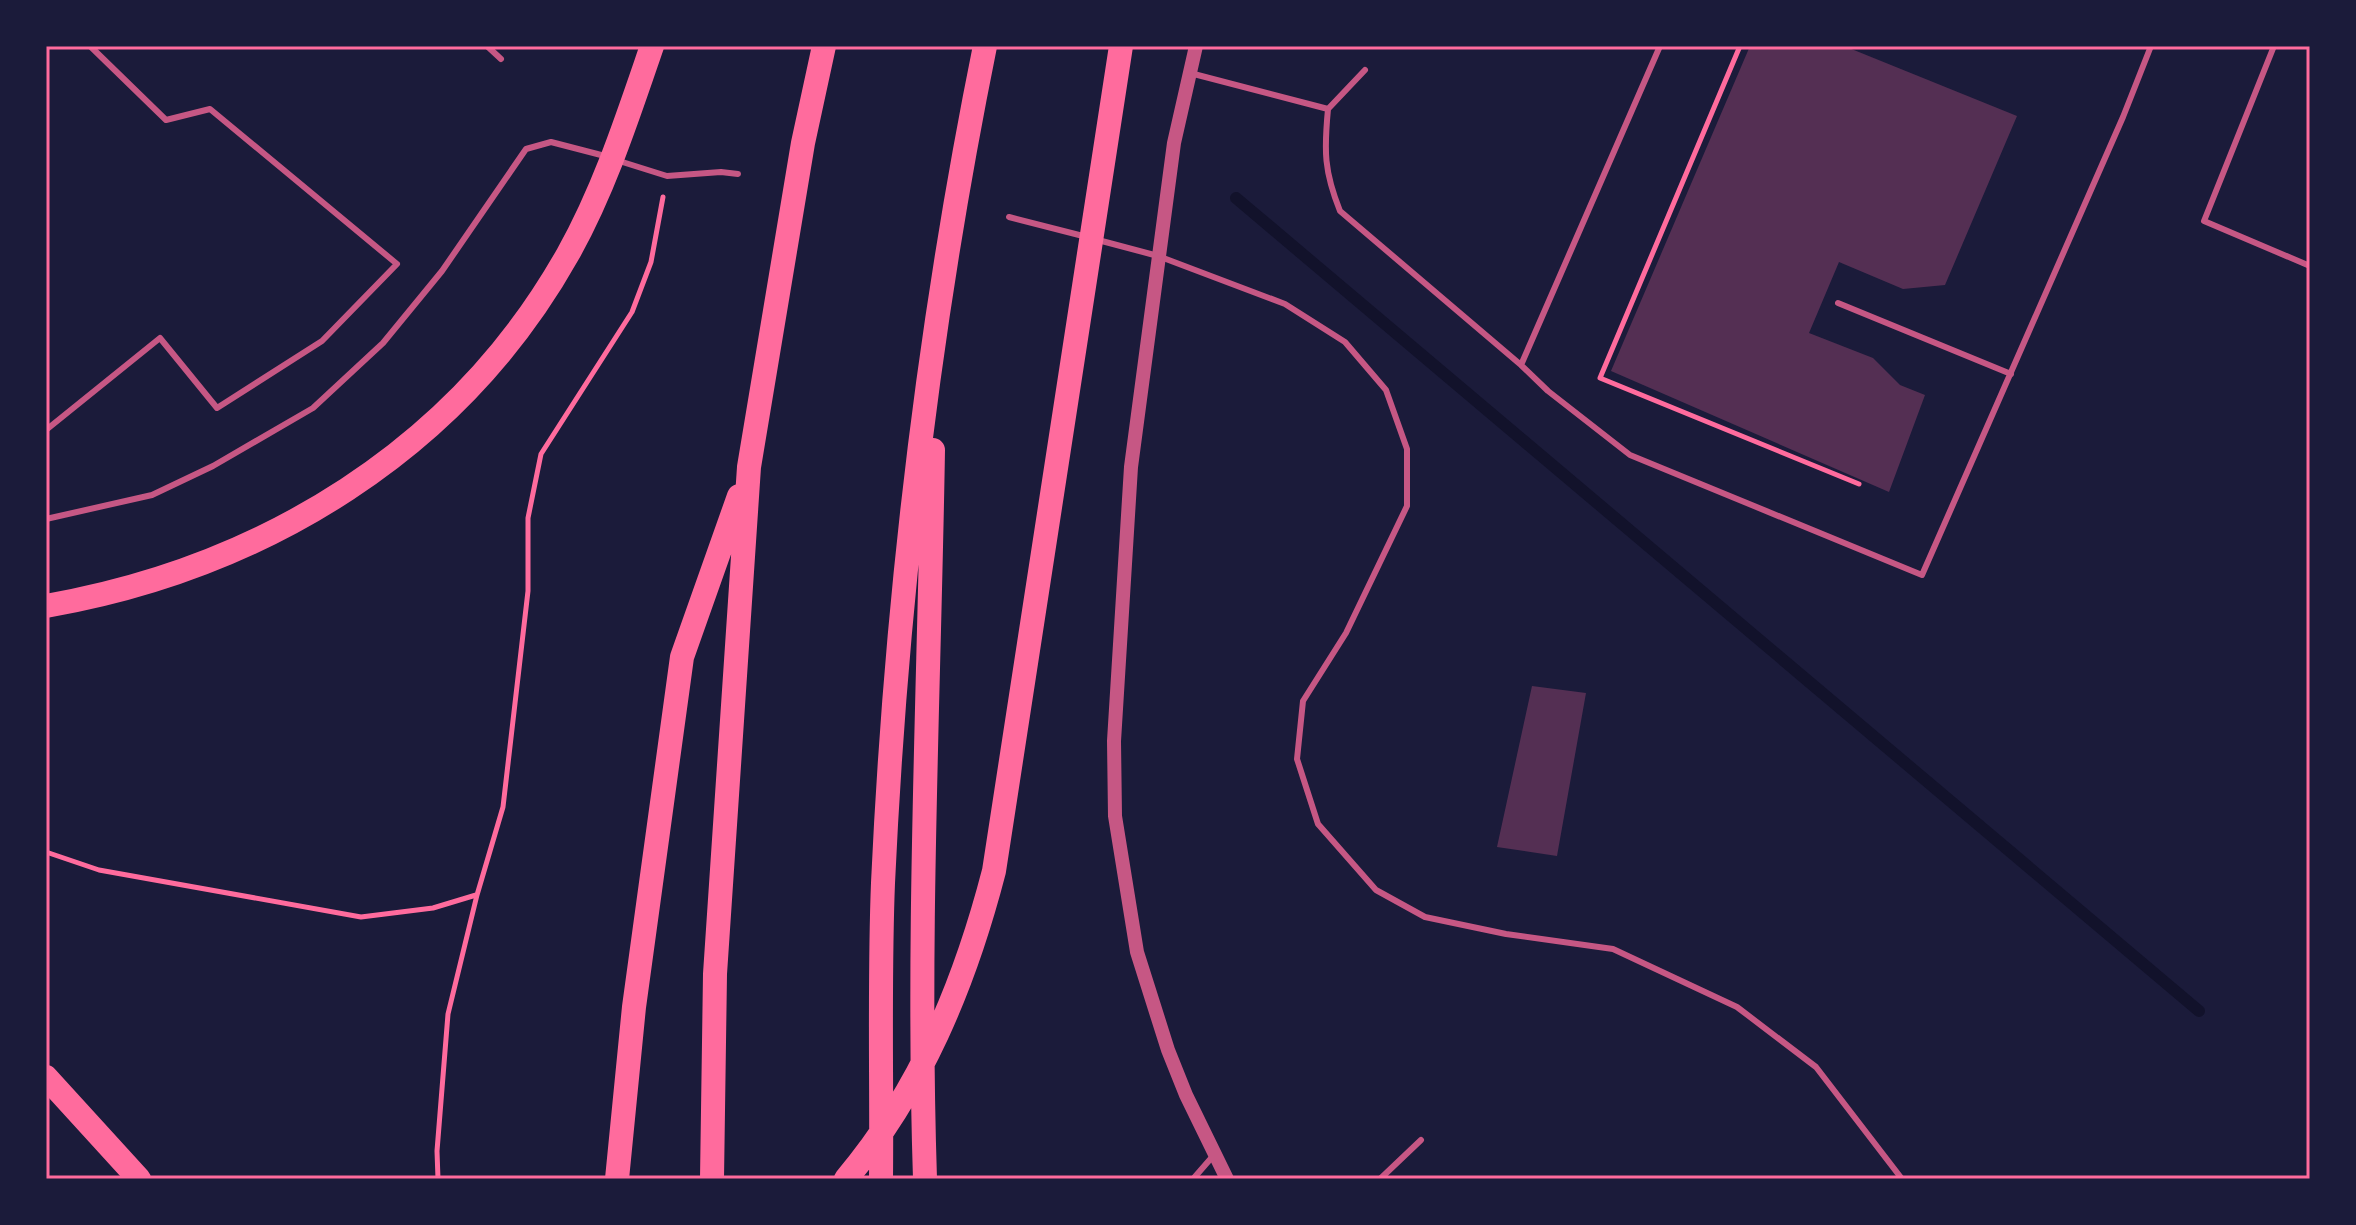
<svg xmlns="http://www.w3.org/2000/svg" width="2356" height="1225" viewBox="0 0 2356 1225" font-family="'PT Sans Narrow',sans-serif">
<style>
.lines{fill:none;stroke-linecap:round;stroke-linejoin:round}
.stream{stroke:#12122b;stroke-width:12}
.building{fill:#542f53}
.path{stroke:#ff6b9d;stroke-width:5}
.service{stroke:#c65784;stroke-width:6}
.tertiary{stroke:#c65784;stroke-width:14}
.motorway{stroke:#ff6b9d;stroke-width:24}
.neatline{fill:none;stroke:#ff6b9d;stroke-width:3}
</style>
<rect width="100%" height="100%" fill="#1b1b3a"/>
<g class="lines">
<!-- stream -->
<path class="stream" d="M 1236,198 L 2199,1011"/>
</g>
<!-- building -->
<path class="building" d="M 1750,46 L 1844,46 L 2017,116 L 1945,285 L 1903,289 L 1839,262 L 1809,333 L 1873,358 L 1900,385 L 1925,395 L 1889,492 L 1611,371 Z
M 1532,686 L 1586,693 L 1557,856 L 1497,847 Z"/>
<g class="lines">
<!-- path -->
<path class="path" d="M 1740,46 L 1600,378 L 1859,484
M 46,852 L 99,870 L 361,917 L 433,908 L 476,895
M 438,1179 L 437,1151 L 448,1014 L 477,895 L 503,807 L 528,591 L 528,518 L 541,454 L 632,312 L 651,262 L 663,197"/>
<!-- service -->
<path class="service" d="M 487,46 L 501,59
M 1660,46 L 1521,365 L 1548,391 L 1630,455 L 1922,575 L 2123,117 L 2151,46
M 2274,46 L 2204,221 L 2310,266
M 1190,73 L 1328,109 C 1324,151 1324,171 1340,211 L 1521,365
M 1328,109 L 1365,70
M 616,160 L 667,176 L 721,172 L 738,174
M 1009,217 L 1087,237
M 1098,240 L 1158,256 L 1285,304 L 1345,342 L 1386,390 L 1407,449 L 1407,506 L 1346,633 L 1303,701 L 1297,759 L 1318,824 L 1376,890 L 1425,917 L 1506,934 L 1613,949 L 1737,1007 L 1816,1067 L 1902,1179
M 1838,303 L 2011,374
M 46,430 L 160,338 L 217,408 L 322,341 L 397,264 L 210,109 L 166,120 L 90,46
M 46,519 L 152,495 L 213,466 L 313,408 L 383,343 L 442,271 L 526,149 L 551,142 L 605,156
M 1193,1179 L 1213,1156
M 1380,1179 L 1421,1140"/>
<!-- tertiary -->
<path class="tertiary" d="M 1196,46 L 1174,143 L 1131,467 L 1114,741 L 1115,816 L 1137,952 L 1168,1050 L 1186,1095 L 1227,1179"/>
<!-- motorway -->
<path class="motorway" d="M 46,606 C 263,568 458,450 568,254 C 604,190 628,116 652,46
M 46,1077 L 139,1179
M 617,1179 L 634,1007 L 682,657 L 739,496
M 712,1179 L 715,974 L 749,467 L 803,143 L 824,46
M 846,1179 C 921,1090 965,983 994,871 L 1121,46
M 881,1179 C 882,1081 879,982 883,883 C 896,602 929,322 985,46
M 925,1179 C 917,936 929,693 933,450"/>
</g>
<!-- border -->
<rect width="2356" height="1225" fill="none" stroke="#1b1b3a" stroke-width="96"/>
<rect x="48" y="48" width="2260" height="1129" class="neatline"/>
</svg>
